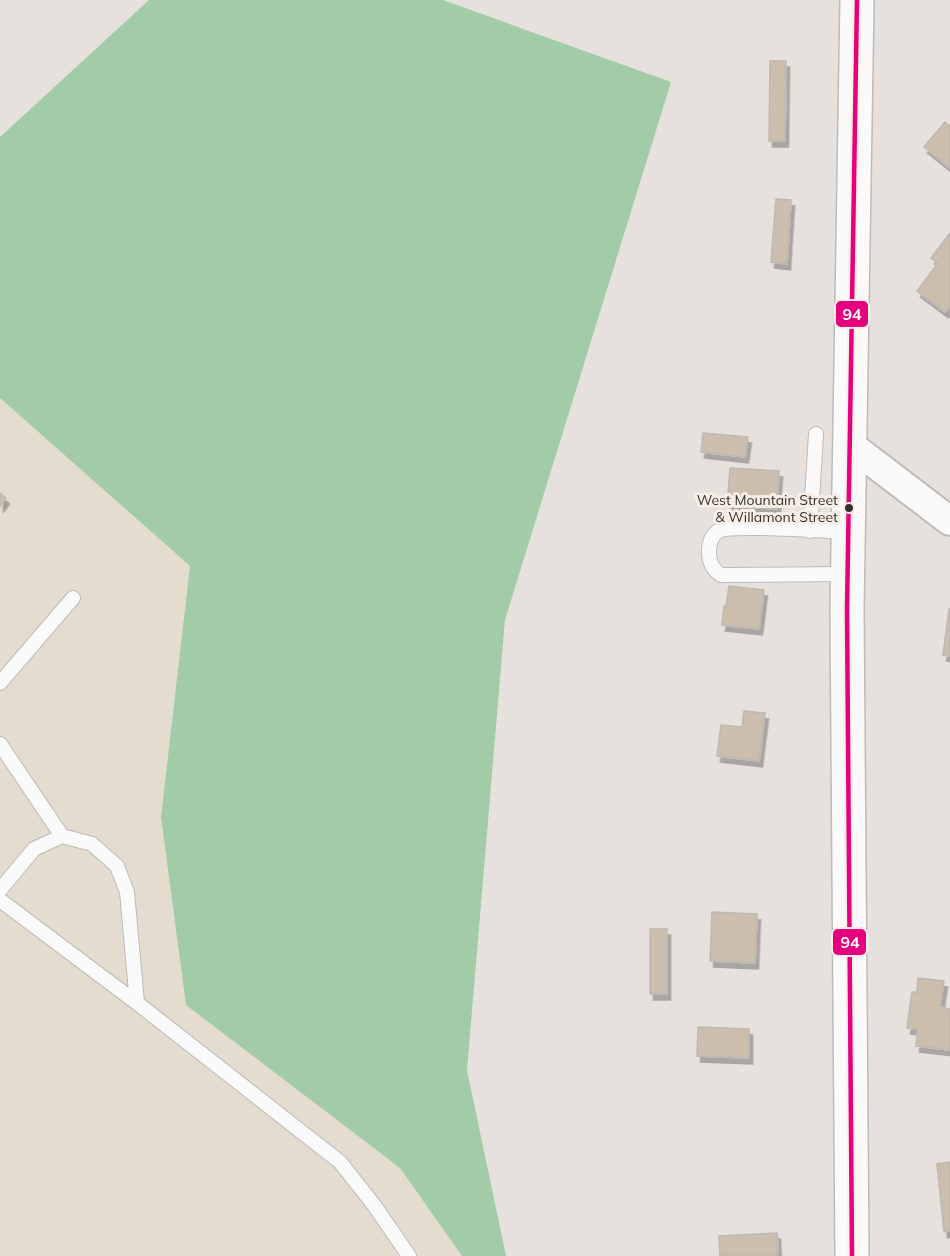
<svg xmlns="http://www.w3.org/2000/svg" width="950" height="1256" viewBox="0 0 950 1256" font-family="Mulish,sans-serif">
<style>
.industrial{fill:#e4dccf}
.forest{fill:#a2cca8}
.building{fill:#ccbeac;stroke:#bcb8b5;stroke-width:1.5;filter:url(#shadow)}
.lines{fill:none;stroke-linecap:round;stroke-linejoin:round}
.lane-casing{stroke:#bebab7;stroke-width:16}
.street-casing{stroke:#bebab7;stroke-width:32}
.secondary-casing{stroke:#bebab7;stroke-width:36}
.lane{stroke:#fbfafa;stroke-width:14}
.street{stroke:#fbfafa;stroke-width:28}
.secondary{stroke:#fbfafa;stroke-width:33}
.bus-1-casing{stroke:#f7eee6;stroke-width:9}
.bus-1{stroke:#e5007d;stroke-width:4.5}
.bus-dot{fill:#34312e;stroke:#f7eee6;stroke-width:2}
.labels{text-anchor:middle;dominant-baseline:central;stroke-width:6;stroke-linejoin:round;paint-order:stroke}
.bus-label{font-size:14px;fill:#34312e;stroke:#f7eee6;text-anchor:end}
.line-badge{stroke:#f7eee6;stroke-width:2}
.badge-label{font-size:16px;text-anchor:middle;font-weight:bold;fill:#fff}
</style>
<defs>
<filter id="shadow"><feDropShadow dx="3.5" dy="6" stdDeviation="0" flood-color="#0004"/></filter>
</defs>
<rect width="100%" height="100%" fill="#e6e1dd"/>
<!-- industrial -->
<path class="industrial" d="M 0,398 L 190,566 L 161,817 L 186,1005 L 400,1168 L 462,1256 L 0,1256 Z"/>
<!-- forest -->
<path class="forest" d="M 149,0 L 443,0 L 671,82 L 505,620 L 467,1070 L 506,1256 L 462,1256 L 400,1168 L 186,1005 L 161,817 L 190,566 L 0,398 L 0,137 Z"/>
<!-- building -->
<path class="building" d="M 770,61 L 786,61 L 785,141 L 769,141 Z
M 945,122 L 950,126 L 950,168 L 924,147 Z
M 776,199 L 791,200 L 787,264 L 771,262 Z
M 950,233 L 950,306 L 945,312 L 917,291 L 938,263 L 931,258 Z
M 703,433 L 748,437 L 745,457 L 701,452 Z
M 730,468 L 779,471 L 777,509 L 727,506 Z
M 0,493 L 6,498 L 0,506 Z
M 729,586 L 764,590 L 759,629 L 722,625 L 724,606 L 726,606 Z
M 949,609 L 950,609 L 950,656 L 943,655 Z
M 744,711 L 765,713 L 759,761 L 717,756 L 721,725 L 742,727 Z
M 712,912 L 757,914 L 755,963 L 710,961 Z
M 650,929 L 667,929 L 667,994 L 650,994 Z
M 918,978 L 944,981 L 940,1007 L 950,1009 L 950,1050 L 916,1046 L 918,1029 L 907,1028 L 912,992 L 917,992 Z
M 698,1027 L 749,1029 L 749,1058 L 697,1056 Z
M 950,1162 L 950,1231 L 944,1232 L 937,1164 Z
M 777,1233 L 778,1256 L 720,1256 L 719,1236 Z"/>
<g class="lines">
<defs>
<path id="lane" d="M 810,531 L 816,434
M 847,574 L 721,575 C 712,569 709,562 709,552 C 709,544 711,536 718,531 C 731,524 826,531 848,532
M 0,683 L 73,598
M 0,744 L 62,836
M 0,890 L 34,849 L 62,836 L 92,844 L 117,866 L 127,892 L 137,1003
M 0,900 L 137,1003 L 340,1162 L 374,1205 L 409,1256"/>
<path id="street" d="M 849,444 L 950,521"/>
<path id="secondary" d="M 852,1256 L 847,609 L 857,0"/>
</defs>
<!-- lane casing -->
<use href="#lane" class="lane-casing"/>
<!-- street casing -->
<use href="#street" class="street-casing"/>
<!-- secondary casing -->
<use href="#secondary" class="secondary-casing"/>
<!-- lane -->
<use href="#lane" class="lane"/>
<!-- street -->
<use href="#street" class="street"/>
<!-- secondary -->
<use href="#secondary" class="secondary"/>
<defs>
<path id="bus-1" d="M 852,1256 L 847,609 L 857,0"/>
</defs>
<!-- bus-1 casing -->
<use href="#bus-1" class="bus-1-casing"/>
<!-- bus-1 -->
<use href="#bus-1" class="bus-1"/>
</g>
<!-- markers -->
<circle class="bus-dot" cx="849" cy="508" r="5"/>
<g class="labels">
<!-- bus labels -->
<g class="bus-label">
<text x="838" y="500">West Mountain Street<tspan x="838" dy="17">&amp; Willamont Street</tspan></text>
</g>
</g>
<g class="line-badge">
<rect x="835" y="300" width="34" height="28" rx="6" fill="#e5007d"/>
<rect x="832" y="928" width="35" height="28" rx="6" fill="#e5007d"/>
</g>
<g class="badge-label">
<text x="852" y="320">94</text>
<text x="850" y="948">94</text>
</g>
</svg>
